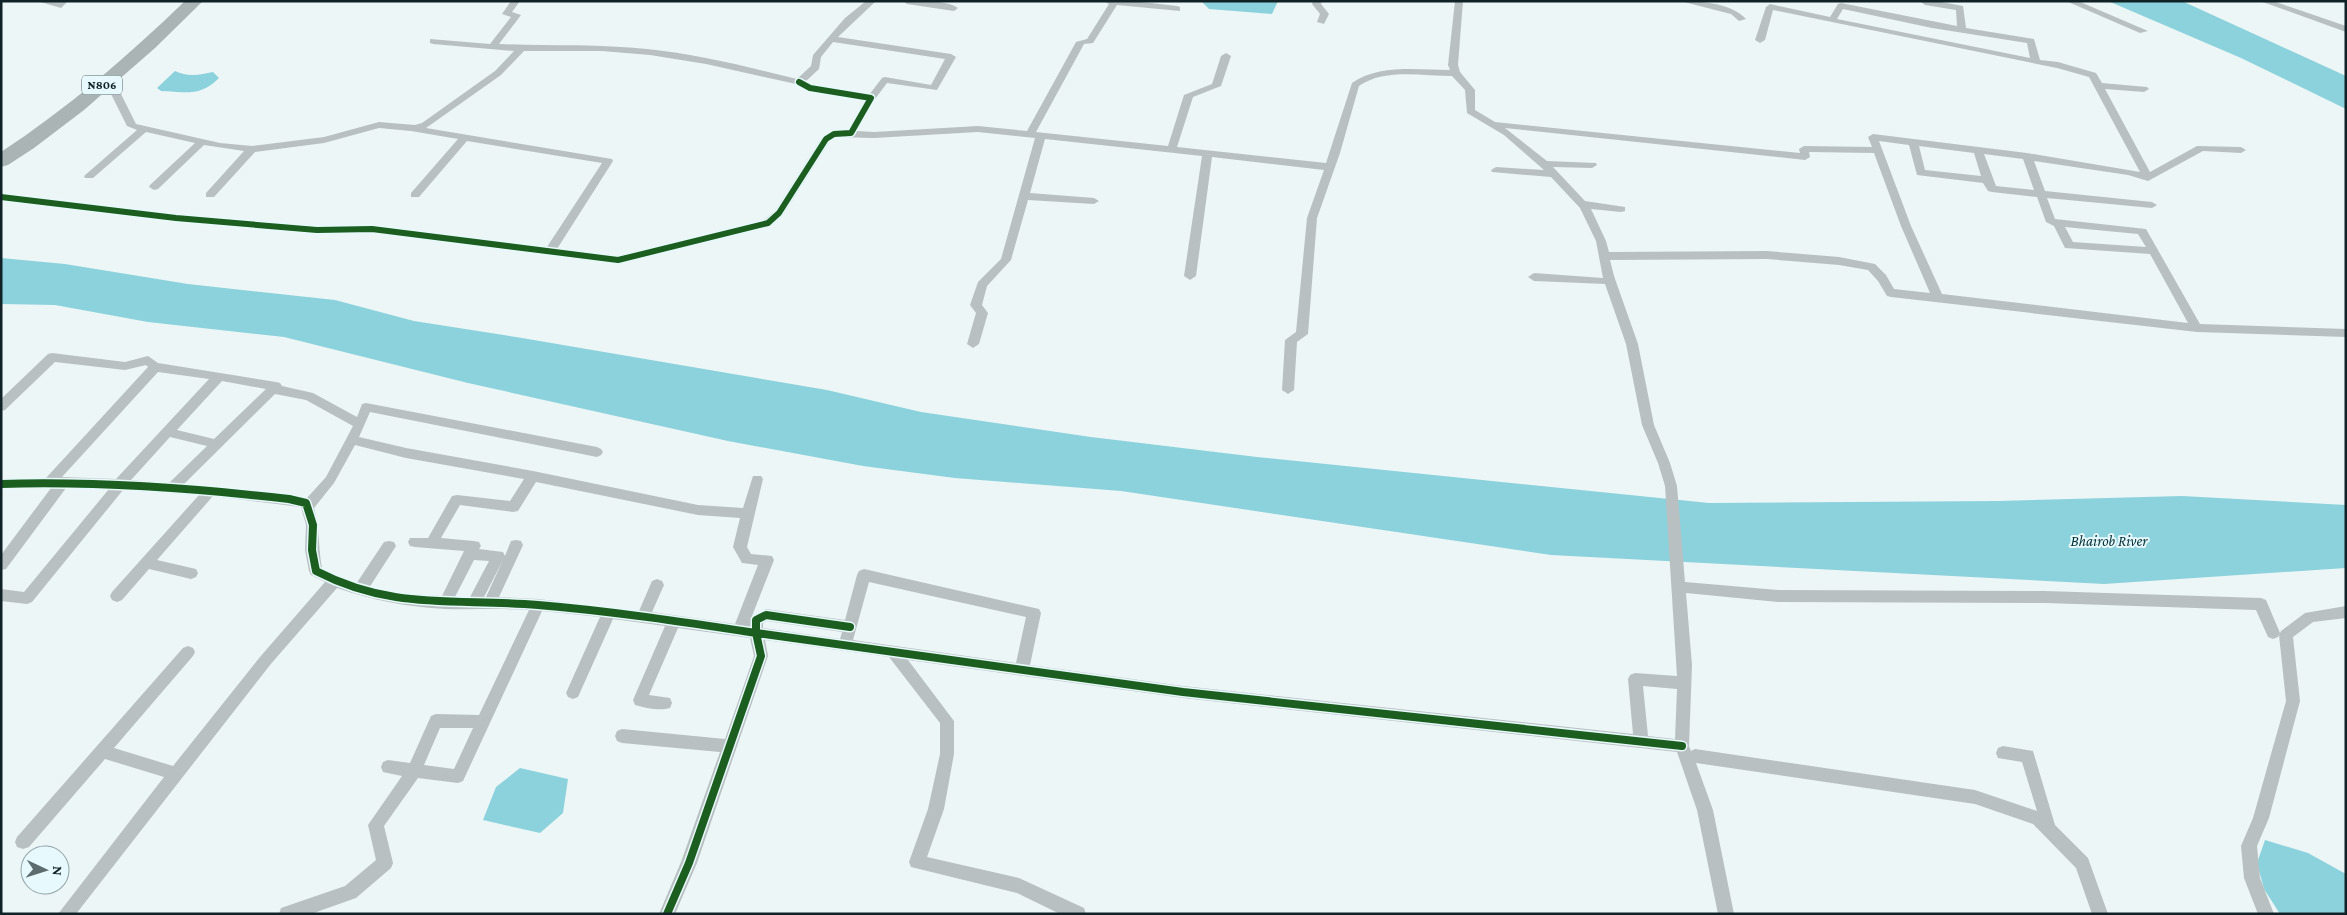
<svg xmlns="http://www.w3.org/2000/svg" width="2347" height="915" viewBox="0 0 2347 915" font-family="'Crimson Pro',serif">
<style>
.water{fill:#8cd2dc}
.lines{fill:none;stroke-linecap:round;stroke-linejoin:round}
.street{fill:#b9c0c1;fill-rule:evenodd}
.highway{fill:#aab4b5;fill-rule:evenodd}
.cycleway-far1-casing{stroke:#e7f9fc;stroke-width:9}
.cycleway-casing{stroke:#e7f9fc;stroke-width:11}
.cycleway-far1{stroke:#1b5e20;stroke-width:6}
.cycleway{stroke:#1b5e20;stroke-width:8}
.labels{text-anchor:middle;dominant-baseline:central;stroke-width:4;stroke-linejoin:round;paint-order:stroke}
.shield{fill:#e7f9fc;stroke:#506266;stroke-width:1}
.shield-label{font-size:12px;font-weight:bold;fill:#102225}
.water-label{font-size:15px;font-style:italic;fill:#003036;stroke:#e7f9fc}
</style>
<rect width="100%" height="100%" fill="#ecf6f7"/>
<!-- water -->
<path class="water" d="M 1201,1 L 1278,1 L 1272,14 L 1209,9 Z
M 2108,1 L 2182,1 L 2346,76 L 2346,109 L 2241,58 Z
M 175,71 C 187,77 200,75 213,72 L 219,78 C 200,97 186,92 161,91 L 157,88 Z
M 1,258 L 65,264 L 188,284 L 335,300 L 414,321 L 522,338 L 827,390 L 921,412 L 1091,437 L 1257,457 L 1709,503 L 1998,501 L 2182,496 L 2346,505 L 2346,568 L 2104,584 L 1551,555 L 1121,491 L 955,478 L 863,466 L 728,441 L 468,383 L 284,337 L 148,322 L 55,305 L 1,304 Z
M 520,768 L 568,779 L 563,813 L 540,833 L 483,820 L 496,787 Z
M 2265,840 L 2308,853 L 2346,874 L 2346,914 L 2280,914 L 2264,889 L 2257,863 Z"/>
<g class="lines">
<!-- street -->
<path class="street" d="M 37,1 L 68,1 L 61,8 Z
M 511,1 L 520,1 L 512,12 L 521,15 L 499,44 C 548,46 598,44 647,49 C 698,54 748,67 797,79 L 811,66 L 813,55 L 845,18 L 866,1 L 876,1 L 838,37 L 951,54 L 956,57 L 937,90 L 887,83 L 875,99 L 857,131 L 874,132 L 978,126 L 1027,131 L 1076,42 L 1087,39 L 1109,4 L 1104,1 L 1133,1 L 1177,6 L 1180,7 L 1180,11 L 1117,5 L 1093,43 L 1084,44 L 1036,132 L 1168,146 L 1184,95 L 1212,84 L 1221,56 L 1226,53 L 1231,56 L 1221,86 L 1193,97 L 1177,147 L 1326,163 L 1352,83 C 1379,64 1418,70 1450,70 L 1448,65 L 1455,1 L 1463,1 L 1458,65 L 1460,72 L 1475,90 L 1475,110 L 1495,122 L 1800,153 L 1799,149 L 1804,146 L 1872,147 L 1868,137 L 1873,134 L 2027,153 L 2140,172 L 2089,77 L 2057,68 L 1773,10 L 1765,40 L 1760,43 L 1755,40 L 1766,7 L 1770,4 L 1830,17 L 1838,4 L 1841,3 L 1957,26 L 1956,10 L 1925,5 L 1921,2 L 1936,1 L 1963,6 L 1966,28 L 2034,39 L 2040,60 L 2058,62 L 2096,73 L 2102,83 L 2147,87 L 2149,89 L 2144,92 L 2105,89 L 2150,172 L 2197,146 L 2241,147 L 2246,150 L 2241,153 L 2203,151 L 2148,181 L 2128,175 L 2034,161 L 2045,191 L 2152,202 L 2157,205 L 2152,208 L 2047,198 L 2055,219 L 2146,229 L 2200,324 L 2346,329 L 2346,337 L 2197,332 L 1891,297 L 1887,296 L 1878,281 L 1868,270 L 1839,265 L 1767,259 L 1610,260 L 1614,276 L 1638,344 L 1654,425 L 1670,463 L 1677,486 L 1685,582 L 1778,590 L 2045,591 L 2261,598 L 2266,600 L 2280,633 L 2278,637 L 2273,639 L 2268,637 L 2256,610 L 2045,603 L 1778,602 L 1686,593 L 1692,665 L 1689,746 L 1691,751 L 1695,749 L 1975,790 L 2037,811 L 2022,762 L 1998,758 L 1996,753 L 1998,748 L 2003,746 L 2033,751 L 2055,825 L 2088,858 L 2108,914 L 2092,914 L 2076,868 L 2033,824 L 1975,804 L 1696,763 L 1713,810 L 1734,914 L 1718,914 L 1697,810 L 1677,752 L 1183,698 L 908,660 L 954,721 L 954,754 L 944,809 L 927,857 L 1019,878 L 1084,908 L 1086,914 L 1060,914 L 1017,893 L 911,867 L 909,862 L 928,809 L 940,754 L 940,723 L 889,657 L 765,640 L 768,656 L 697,863 L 675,914 L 659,914 L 681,862 L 720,752 L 622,743 L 617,741 L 615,736 L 617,731 L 622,729 L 725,739 L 754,656 L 750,638 L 678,628 L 649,695 L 670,698 L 672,703 L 670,708 C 660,711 645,708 635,705 L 633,700 L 665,626 L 613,619 L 578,697 L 573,699 L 568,697 L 566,693 L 600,617 L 542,611 L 463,781 L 458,783 L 418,778 L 384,826 L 393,863 L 391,868 L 356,898 L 311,914 L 279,914 L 281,908 L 345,886 L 376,860 L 368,825 L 402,776 L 383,772 L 381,767 L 383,762 L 388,760 L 410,763 L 431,716 L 436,714 L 479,715 L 529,610 C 501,608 473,610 445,609 C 408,607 371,600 337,588 L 270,665 L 76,914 L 58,914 L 164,777 L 105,759 L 29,847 L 23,849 L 17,847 L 15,842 L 17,837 L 183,648 L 188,646 L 193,648 L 195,652 L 193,656 L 114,748 L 173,766 L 260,657 L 325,582 L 311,575 L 309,571 L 305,550 L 306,525 L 301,507 L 213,496 L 157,560 L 196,569 L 198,573 L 196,577 L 191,579 L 149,569 L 122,600 L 117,602 L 112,600 L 110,596 L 112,592 L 199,495 L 123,490 L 32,602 L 27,604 L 1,601 L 1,589 L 24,592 L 109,489 L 66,488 L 6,569 L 1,570 L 1,555 L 51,488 L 1,489 L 1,479 L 46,478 L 148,367 L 146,365 L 125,370 L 55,362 L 5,410 L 1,411 L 1,399 L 48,354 L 52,353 L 125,362 L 148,356 L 158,363 L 276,382 L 280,383 L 282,386 L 313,393 L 357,417 L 362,404 L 366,403 L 597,447 L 601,449 L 603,452 L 601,455 L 597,457 L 370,412 L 359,437 L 406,448 L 533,471 L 698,505 L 743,508 L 753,476 L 761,476 L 763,479 L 747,547 L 751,554 L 772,556 L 774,560 L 752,616 L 766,609 L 845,620 L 857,575 L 859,571 L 864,569 L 1039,609 L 1041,613 L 1030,665 L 1183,686 L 1633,734 L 1628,679 L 1630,675 L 1635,673 L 1677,676 L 1665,486 L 1658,463 L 1642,425 L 1626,344 L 1605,284 L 1534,281 L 1528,277 L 1534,273 L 1603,278 L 1596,241 L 1580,208 L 1551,177 L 1492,172 L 1491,170 L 1496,167 L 1544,170 L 1504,135 L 1467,113 L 1465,90 L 1452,76 C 1423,76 1384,68 1359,86 L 1340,153 L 1317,218 L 1308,334 L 1297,342 L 1294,390 L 1288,394 L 1282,390 L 1285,340 L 1296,332 L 1307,218 L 1324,170 L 1212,157 L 1196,276 L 1190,280 L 1184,276 L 1202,156 L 1045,139 L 1030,193 L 1094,198 L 1099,201 L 1094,204 L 1028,200 L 1011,260 L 987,286 L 982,305 L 988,313 L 979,344 L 973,348 L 967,344 L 976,313 L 970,305 L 978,282 L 1001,259 L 1035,138 L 978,132 L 874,138 L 836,137 L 830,141 L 783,215 L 772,225 L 618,264 L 372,232 L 317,233 L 176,221 L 1,200 L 1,194 L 176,215 L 317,227 L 372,226 L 547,247 L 602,163 L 467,141 L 419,197 L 411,197 L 411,193 L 458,139 L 411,131 L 379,128 L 324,143 L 255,152 L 214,197 L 206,197 L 206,193 L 244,151 L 204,145 L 158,189 L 154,190 L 149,187 L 150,185 L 195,143 L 146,132 L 93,178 L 85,178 L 84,176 L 137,130 L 127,126 L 104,80 L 106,78 L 112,78 L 114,80 L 136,124 L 220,143 L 252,146 L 324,137 L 379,122 L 415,125 L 422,123 L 495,71 L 514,51 L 433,44 L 430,43 L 430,39 L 490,44 L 511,17 L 502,14 ZM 1843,9 L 1932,28 L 2027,43 L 2030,58 L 1837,19 ZM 833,42 L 945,59 L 931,85 L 885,77 L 882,78 L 869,95 L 813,86 L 805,82 L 819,69 L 821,57 ZM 524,51 L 602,51 L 650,55 L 706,64 L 796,84 L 810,91 L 865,100 L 848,130 L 831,132 L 822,137 L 775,211 L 764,220 L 618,256 L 557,249 L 613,161 L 612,159 L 426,128 L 501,75 ZM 1505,128 L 1805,160 L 1810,157 L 1809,152 L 1874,153 L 1901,226 L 1930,293 L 1894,289 L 1886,275 L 1875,264 L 1839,257 L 1767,251 L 1609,252 L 1606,241 L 1591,209 L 1621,212 L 1625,211 L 1625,207 L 1585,201 L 1553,167 L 1592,168 L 1597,165 L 1596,163 L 1547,161 ZM 1879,141 L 1909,145 L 1917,175 L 1983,183 L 1988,191 L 1992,192 L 2037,197 L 2046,222 L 2054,226 L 2065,248 L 2150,254 L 2188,323 L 1942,294 L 1911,226 ZM 1919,146 L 1974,153 L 1981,176 L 1925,170 ZM 1984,154 L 2023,159 L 2034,190 L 1996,186 ZM 2065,227 L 2138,234 L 2146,247 L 2073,242 ZM 158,372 L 209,379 L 116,479 L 62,477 ZM 222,381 L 266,389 L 214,439 L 177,430 ZM 275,394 L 306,400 L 353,426 L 326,477 L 307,498 L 289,494 L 184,484 ZM 170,437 L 207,446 L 169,483 L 131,480 ZM 355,445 L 406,458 L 524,479 L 510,501 L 457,495 L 452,496 L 428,538 L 410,538 L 408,542 L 410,546 L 415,547 L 464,551 L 442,596 L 395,593 L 369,588 L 396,546 L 394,542 L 389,541 L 384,542 L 356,584 L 322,568 C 318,547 320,528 314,508 L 334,483 ZM 536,482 L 698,515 L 740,518 L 733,547 L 742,563 L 758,565 L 735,624 L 652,612 L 664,585 L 662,581 L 657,579 L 652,581 L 639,611 L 538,599 L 499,597 L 523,545 L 521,541 L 516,540 L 511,541 L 505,556 L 503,552 L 479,549 L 481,546 L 479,542 L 474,541 L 441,538 L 460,505 L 513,512 L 518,511 ZM 474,560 L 489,561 L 470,597 L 455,597 ZM 503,560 L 486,597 L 484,597 ZM 869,582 L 1026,617 L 1016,663 L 853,640 ZM 767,621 L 842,632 L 840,639 L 763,628 L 763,623 ZM 1643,686 L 1677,689 L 1675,739 L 1648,736 ZM 440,728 L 473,728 L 454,769 L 424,765 Z
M 903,1 C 917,1 948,0 958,8 L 954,11 L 907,4 Z
M 1313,1 L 1321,1 L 1321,4 L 1329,14 L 1324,24 L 1317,22 L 1320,14 L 1312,4 Z
M 1680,1 C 1700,1 1732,3 1746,19 L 1739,21 L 1731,14 Z
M 2066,1 L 2078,1 L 2148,31 L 2140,33 Z
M 2260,1 L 2273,1 L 2346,26 L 2346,32 Z
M 2346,606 L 2346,618 L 2313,622 L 2293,637 L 2300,701 L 2269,818 L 2257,846 L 2260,878 L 2274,914 L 2258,914 L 2244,878 L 2241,846 L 2253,818 L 2286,701 L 2279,635 L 2281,631 L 2305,613 Z"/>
<!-- highway -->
<path class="highway" d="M 185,1 L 203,1 L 155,48 L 84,110 L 34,148 L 8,165 L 1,167 L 1,152 C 68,108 128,56 185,1 Z"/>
<defs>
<path id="cycleway-far1" d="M 1,197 L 176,218 L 317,230 L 372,229 L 618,260 L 768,223 L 779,213 L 826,139 L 834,134 L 851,133 L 871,98 L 810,88 L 799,82"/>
<path id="cycleway" d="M 1,484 C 98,481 193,488 289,499 L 306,503 L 313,525 L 312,550 L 316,571 C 393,611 456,598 538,605 C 611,611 684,622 756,633 L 761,656 L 689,863 L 667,914
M 850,627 L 766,615 L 756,620 L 756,633 L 1183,692 L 1682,746"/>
</defs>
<!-- cycleway-far1 casing -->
<use href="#cycleway-far1" class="cycleway-far1-casing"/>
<!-- cycleway casing -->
<use href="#cycleway" class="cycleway-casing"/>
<!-- cycleway-far1 -->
<use href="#cycleway-far1" class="cycleway-far1"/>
<!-- cycleway -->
<use href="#cycleway" class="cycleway"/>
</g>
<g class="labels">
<!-- shield labels -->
<rect class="shield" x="82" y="75.5" width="40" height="19" rx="4"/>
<g class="shield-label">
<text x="102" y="85">N806</text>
</g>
<!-- water labels -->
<g class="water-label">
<text x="2109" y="541">Bhairob River</text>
</g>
</g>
<!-- border -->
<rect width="2347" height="915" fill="none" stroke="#102225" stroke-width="5"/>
<!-- north arrow -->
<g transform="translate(45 870) rotate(94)"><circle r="24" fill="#e7f9fc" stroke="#91a3a6"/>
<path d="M0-4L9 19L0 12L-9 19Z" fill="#5d6c6e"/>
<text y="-8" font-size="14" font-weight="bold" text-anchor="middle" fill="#102225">N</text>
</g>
</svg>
